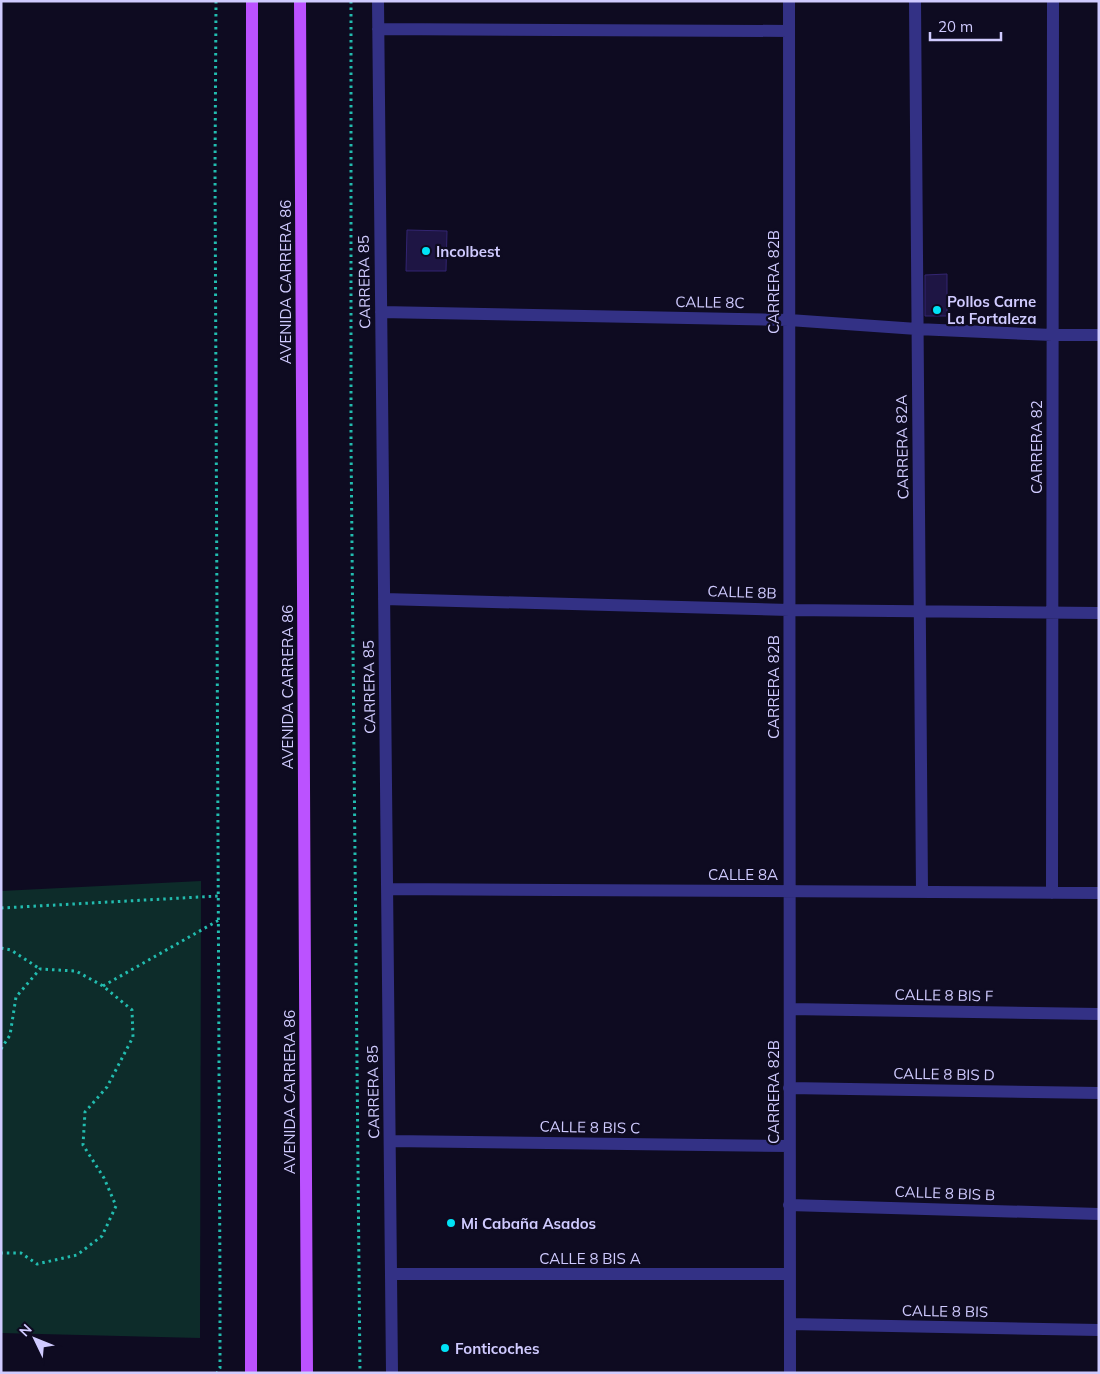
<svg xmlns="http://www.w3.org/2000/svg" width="1100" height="1374" viewBox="0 0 1100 1374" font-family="Mulish,sans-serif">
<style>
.green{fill:#0d2c2a}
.building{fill:#1e1544;stroke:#332572}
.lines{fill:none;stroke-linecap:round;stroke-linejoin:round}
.path{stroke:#22bcaf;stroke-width:3;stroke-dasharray:2.5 4;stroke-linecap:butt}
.street{stroke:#333185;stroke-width:12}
.primary{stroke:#bb52ff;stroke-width:12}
.poi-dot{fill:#00e3f6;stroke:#0e0b21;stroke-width:2}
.labels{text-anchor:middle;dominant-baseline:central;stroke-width:4.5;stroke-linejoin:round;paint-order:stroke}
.poi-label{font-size:15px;font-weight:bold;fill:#d0cbff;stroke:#0e0b21;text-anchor:start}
.street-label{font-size:15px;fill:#d0cbff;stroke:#0e0b21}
</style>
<rect width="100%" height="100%" fill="#0e0b21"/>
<!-- green -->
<path class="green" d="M 201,881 L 200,1338 L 1,1333 L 1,891 Z"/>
<!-- building -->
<path class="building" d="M 407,230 L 447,231 L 446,271 L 406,271 Z
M 947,274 L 947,316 L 925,316 L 925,275 Z"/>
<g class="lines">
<!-- path -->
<path class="path" d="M 216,1 L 215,169 L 220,1286 L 220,1368 L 217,1373
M 351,1 L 351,442 L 360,1373
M 1,908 L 218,896
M 1,948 L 11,950 L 40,969
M 103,986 L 219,920
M 1,1049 L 10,1035 L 16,997 L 40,969 L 76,971 L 103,986 L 132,1010 L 133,1037 L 107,1087 L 85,1112 L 83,1145 L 104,1178 L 116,1206 L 102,1236 L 77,1255 L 37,1264 L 21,1253 L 1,1253"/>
<!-- street -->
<path class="street" d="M 378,1 L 392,1373
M 789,1 L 790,1373
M 915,1 L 922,892
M 378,29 L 789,31
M 381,312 L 789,320 L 917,329 L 1052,335 L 1099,335
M 384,599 L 789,610 L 1099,613
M 387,889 L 1099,893
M 1052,893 L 1053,1
M 790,1009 L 1099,1014
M 789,1088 L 1099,1093
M 390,1141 L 789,1146
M 789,1205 L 1099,1214
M 391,1274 L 789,1274
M 790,1324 L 1099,1330"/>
<!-- primary -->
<path class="primary" d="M 300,1 L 307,1373
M 251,1373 L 252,1"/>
</g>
<!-- markers -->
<g class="poi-dot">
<circle cx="426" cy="251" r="5"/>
<circle cx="937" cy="310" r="5"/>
<circle cx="451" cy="1223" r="5"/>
<circle cx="445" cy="1348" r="5"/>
</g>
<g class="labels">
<!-- poi labels -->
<g class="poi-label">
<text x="436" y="251">Incolbest</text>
<text x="947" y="301">Pollos Carne<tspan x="947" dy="17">La Fortaleza</tspan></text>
<text x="461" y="1223">Mi Cabaña Asados</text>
<text x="455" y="1348">Fonticoches</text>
</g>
<!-- street labels -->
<g class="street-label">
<text transform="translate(285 282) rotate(-90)">AVENIDA CARRERA 86</text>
<text transform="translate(364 282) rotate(-91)">CARRERA 85</text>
<text transform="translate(773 282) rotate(-90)">CARRERA 82B</text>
<text transform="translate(710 302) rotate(1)">CALLE 8C</text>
<text transform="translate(902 447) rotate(-91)">CARRERA 82A</text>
<text transform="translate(1036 447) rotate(-90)">CARRERA 82</text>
<text transform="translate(742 592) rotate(2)">CALLE 8B</text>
<text transform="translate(287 687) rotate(-90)">AVENIDA CARRERA 86</text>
<text transform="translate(369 687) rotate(-91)">CARRERA 85</text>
<text transform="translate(773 687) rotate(-90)">CARRERA 82B</text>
<text x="743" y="874">CALLE 8A</text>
<text transform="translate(944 995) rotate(1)">CALLE 8 BIS F</text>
<text transform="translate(944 1074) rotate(1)">CALLE 8 BIS D</text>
<text transform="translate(289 1092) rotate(-90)">AVENIDA CARRERA 86</text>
<text transform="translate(373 1092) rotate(-91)">CARRERA 85</text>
<text transform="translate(773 1092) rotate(-90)">CARRERA 82B</text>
<text transform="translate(590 1127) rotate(1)">CALLE 8 BIS C</text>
<text transform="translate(945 1193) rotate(2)">CALLE 8 BIS B</text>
<text x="590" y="1258">CALLE 8 BIS A</text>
<text transform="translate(945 1311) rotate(1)">CALLE 8 BIS</text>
</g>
</g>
<!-- border -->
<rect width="1100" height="1374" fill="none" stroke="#d0cbff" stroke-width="5"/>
<!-- north arrow -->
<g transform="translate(35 1339) rotate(313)" stroke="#0e0b21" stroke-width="4" paint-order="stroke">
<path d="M0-4L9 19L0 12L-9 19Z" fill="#d0cbff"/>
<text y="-8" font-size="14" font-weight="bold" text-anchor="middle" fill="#d0cbff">N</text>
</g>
<!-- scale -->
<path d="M930 32v8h71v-8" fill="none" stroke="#d0cbff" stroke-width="2.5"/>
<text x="938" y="32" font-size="15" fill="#d0cbff" stroke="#0e0b21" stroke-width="4" paint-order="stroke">20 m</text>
</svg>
